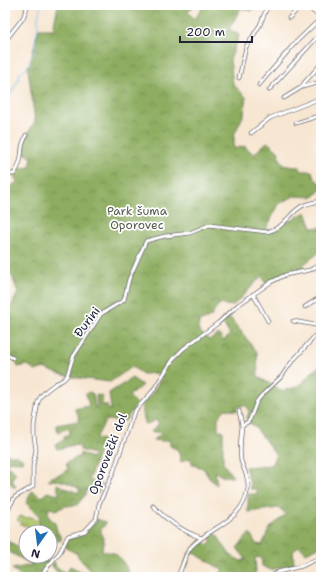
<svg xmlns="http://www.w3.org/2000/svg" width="326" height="582" viewBox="0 0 326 582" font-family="'Shantell Sans',sans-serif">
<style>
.grass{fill:url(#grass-dots);stroke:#6a7654}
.forest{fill:url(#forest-crowns);stroke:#58684e}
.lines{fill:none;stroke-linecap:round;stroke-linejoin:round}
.stream{stroke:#7ebdf2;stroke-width:1}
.street-casing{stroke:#6d6770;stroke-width:4.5}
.street{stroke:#fff;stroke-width:3}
.labels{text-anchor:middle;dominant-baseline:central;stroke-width:3.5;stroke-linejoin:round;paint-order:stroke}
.park-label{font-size:12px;fill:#555c4d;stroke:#fff}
.street-label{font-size:12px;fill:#22223b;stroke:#fff}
</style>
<defs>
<pattern id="grass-dots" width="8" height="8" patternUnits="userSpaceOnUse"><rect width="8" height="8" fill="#b3c96e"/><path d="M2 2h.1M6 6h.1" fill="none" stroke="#9aac60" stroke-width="1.8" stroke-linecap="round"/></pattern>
<pattern id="forest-crowns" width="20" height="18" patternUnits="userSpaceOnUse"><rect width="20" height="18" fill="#8ead61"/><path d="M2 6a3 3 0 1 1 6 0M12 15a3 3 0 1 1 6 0" fill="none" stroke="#748c51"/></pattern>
</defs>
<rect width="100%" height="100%" fill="#fff"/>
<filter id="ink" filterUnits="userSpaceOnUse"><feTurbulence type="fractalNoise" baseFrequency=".025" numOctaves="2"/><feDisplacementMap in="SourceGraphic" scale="8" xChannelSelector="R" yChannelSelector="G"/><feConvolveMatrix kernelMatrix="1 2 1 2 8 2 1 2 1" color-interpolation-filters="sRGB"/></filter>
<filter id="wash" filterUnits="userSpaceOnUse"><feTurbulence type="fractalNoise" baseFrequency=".012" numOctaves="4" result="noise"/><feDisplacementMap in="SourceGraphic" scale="16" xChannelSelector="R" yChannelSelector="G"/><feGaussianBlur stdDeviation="0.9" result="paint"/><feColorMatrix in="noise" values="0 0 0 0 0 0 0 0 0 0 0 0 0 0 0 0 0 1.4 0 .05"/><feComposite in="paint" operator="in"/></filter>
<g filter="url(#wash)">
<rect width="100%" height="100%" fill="#f7e6d1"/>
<!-- grass -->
<path class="grass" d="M 20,516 L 26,518 L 32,517 L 40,522 L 40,528 L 46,532 L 26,532 L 29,527 L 20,524 L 21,522 L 17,520 Z"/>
<!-- forest -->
<path class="forest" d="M 58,5 L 185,5 L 193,7 L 188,12 L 195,19 L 203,7 L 207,5 L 254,5 L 252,11 L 241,8 L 229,29 L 239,35 L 230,60 L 233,84 L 246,97 L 244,114 L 234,135 L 234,149 L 244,146 L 254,154 L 267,142 L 279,152 L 278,158 L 280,158 C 283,167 292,167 300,167 L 301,171 L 312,171 L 314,178 L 321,184 L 321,189 L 314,197 L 294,196 L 279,204 L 265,231 L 274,229 L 306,212 L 312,228 L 321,227 L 321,251 L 303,265 L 304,269 L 284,273 L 266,284 L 262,276 L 233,306 L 219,304 L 211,317 L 199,322 L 198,330 L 209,340 L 219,334 L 223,341 L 230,335 L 221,320 L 228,315 L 257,352 L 258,377 L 283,391 L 299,386 L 312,372 L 321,365 L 321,546 L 306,553 L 299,546 L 293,552 L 294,564 L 271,570 L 262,566 L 261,558 L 255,557 L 256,572 L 251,577 L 232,577 L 225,575 L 223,577 L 218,577 L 223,570 L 194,553 L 191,554 L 187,567 L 184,566 L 188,554 L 202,539 L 207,545 L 211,542 L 210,535 L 215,532 L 230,555 L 241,561 L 246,559 L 237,548 L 250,533 L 256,544 L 262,545 L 270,528 L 286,514 L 279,508 L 248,512 L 248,494 L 256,494 L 258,489 L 250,489 L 250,483 L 245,467 L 271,465 L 276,455 L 256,428 L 246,420 L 249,412 L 246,405 L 237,407 L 237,411 L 225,409 L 218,418 L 218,430 L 223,431 L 223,463 L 233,477 L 222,476 L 215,472 L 217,485 L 209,478 L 203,468 L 193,465 L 190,458 L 181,462 L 178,450 L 170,446 L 170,440 L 163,441 L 153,440 L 161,434 L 159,432 L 151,432 L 159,423 L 155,420 L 147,425 L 145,423 L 141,406 L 152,393 L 162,377 L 158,373 L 143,374 L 132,367 L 110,382 C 88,379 64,378 44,368 L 35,371 L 28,365 L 18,367 L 15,359 L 5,353 L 5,317 L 18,293 L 12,276 L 5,269 L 5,190 L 18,182 L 12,175 L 16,169 L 30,167 L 32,158 L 23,152 L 23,143 L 35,121 L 28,69 L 39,29 L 53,29 Z
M 132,378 L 142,385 L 129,396 L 137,404 L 125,421 L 106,420 L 96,438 L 103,440 L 89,480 L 103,485 L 98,493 L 87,489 L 85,495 L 77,505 L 66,506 L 55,510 L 51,508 L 48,510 L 49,517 L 55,523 L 57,531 L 62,539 L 60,541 L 54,540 L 50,536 L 50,532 L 46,532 L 40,528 L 39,515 L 26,503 L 32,491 L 42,497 L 47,492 L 59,495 L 57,484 L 78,493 L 80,489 C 70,484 61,478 49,481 L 49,478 L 61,474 L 68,469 L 66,463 L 80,456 L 80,453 L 91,458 L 94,454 L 80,450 L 80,446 L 74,445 L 57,449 L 55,445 L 65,439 L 64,436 L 70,434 L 69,428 L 58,432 L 56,425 L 79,421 L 78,414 L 74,409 L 89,406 L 86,394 L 89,392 L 93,394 L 95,407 L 97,407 L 96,395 L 102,396 L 102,405 L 107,405 L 108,410 L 111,409 L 109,393 Z
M 5,455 L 15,455 L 23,459 L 22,462 L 8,461 L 7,467 L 12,469 L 16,473 L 12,479 L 16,487 L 13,487 L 8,480 L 6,482 Z
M 97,519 L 105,522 L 105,525 L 101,529 L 101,534 L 105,543 L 103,543 L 102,551 C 105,552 111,552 114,553 C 122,558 128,569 130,577 L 61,577 L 51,565 L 53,562 L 55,563 L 55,566 L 66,573 L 70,566 L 89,575 L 90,570 L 79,558 L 77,554 L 65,547 L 68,539 L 84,535 Z
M 5,540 L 26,550 L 26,556 L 37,556 L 50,562 L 40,577 L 21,577 L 12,569 L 33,565 L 5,550 Z"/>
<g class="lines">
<!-- stream -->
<path class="stream" d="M 5,100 C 13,96 13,86 19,80 L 19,74 L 29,65 L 31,57 L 36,47 L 35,40 L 38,27 L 38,17 L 41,5"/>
</g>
</g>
<g filter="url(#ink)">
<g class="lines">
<defs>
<path id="street" d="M 306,5 L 321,18
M 289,18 L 302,5
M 5,41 L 23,18 L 28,5
M 239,78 L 246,47 L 260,25 L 268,5
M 259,85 L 295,43 L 321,18
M 302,87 L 304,83 L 321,64
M 269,90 L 321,33
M 284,98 L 302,87 L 321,82
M 296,123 L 321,115
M 251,133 L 270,118 L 321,98
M 5,174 L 14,174 C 20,166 21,158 22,148 C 22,144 25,139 26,135
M 253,294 L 268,321
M 321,296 L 319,298 L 321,302
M 305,307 L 319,298
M 293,321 L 321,326
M 5,354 L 13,358
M 239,411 L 242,425
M 153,506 C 167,521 182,531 201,538
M 5,514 L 15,497 L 29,489 L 33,486 L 33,466 L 36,450 L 34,436 L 34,425 L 38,402 L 41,396 L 47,390 L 55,384 L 63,380 L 67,376 L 73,357 L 101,314 L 124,300 L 129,279 L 146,241 L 165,236 L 190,233 L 209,225 L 267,232 C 286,227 287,215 302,206 C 308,203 315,202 321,201
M 39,577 L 60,552 L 68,536 L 85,531 L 96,519 L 99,504 L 113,473 L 134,412 L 152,392 L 174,358 L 183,349 L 218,323 L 238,305 L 271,282 L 285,275 L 310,270 L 321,264
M 177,577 C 183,568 184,555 191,547 C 211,526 243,522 248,488 C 249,478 244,470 241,461 C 239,449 241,437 242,425 L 248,422 L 250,419 L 257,401 L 262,395 L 281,377 L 291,363 L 321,329
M 270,577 L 278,572 L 302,566 L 321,557"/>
</defs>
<!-- street casing -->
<use href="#street" class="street-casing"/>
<!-- street -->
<use href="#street" class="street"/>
</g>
</g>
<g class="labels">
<!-- park labels -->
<g class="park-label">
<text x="137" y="211">Park šuma<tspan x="137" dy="14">Oporovec</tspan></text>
</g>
<!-- street labels -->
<g class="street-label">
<text transform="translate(87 322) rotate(-53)">Đurini</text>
<text transform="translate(108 454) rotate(-69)">Oporovečki dol</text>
</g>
</g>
<!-- margin -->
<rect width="326" height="582" fill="none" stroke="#fff" stroke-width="20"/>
<!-- north arrow -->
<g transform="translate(38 544) rotate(194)"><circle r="19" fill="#ffffff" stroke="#a7a7b1"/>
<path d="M0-3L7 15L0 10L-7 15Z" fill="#1f6fb2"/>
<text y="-6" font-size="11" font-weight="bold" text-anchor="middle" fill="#22223b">N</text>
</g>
<!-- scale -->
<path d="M180 36v6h72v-6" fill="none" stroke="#22223b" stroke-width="2"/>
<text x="186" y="36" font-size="12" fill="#22223b" stroke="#ffffff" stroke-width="3" paint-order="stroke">200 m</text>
</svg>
